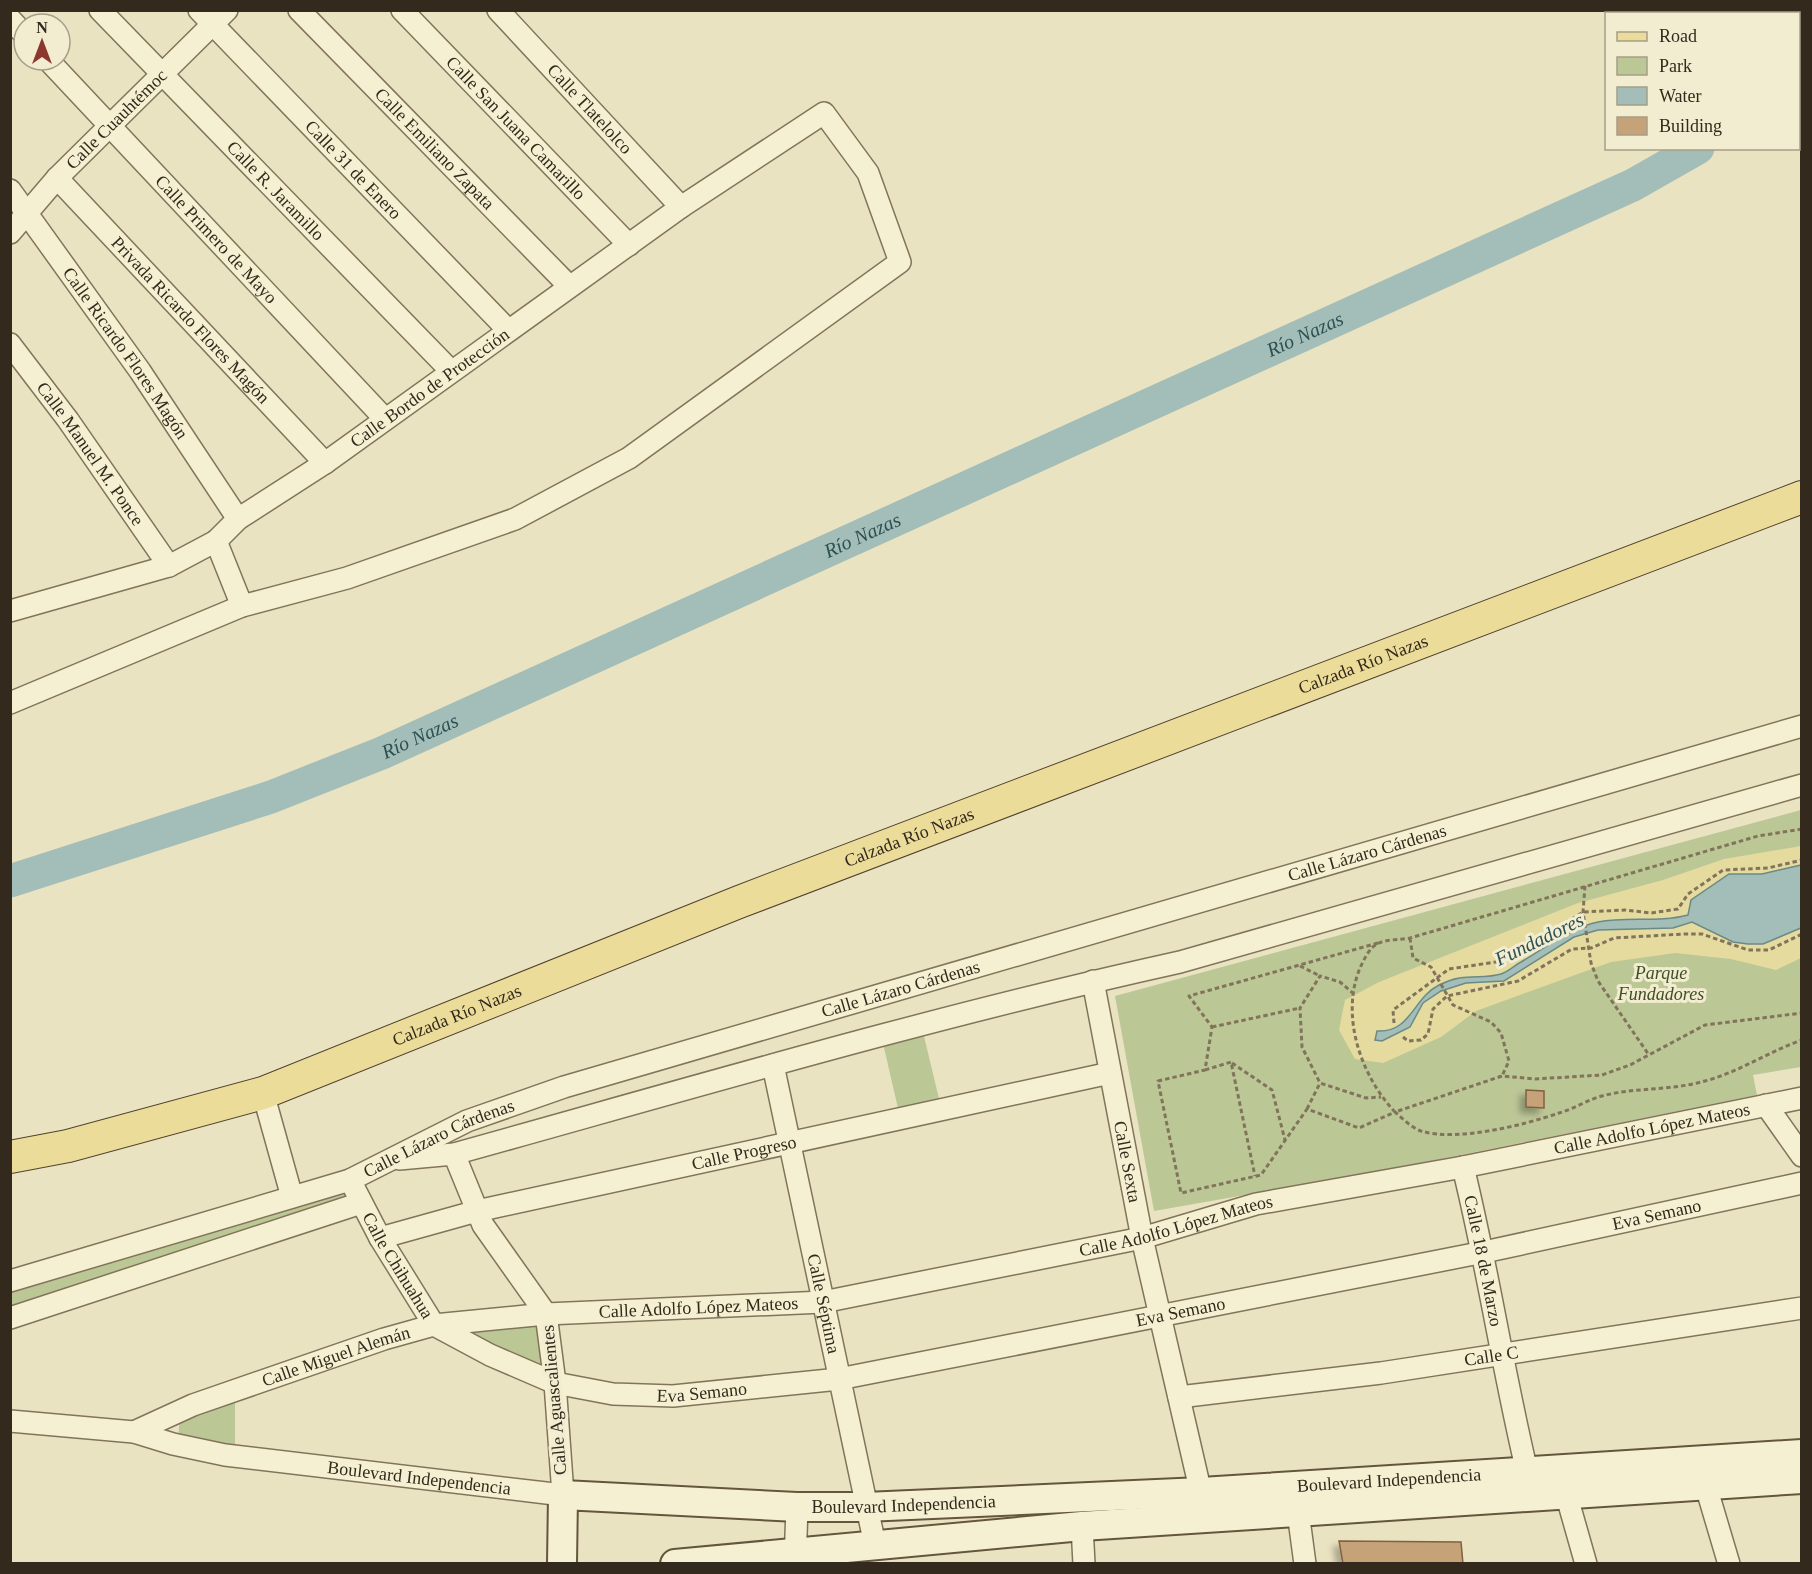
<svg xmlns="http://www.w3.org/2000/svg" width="1812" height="1574" viewBox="0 0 1812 1574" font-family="'Times New Roman',serif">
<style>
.green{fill:#bcc796}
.sand{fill:#e5db9f}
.water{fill:#a3bdb8;stroke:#6b8a86;stroke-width:1.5}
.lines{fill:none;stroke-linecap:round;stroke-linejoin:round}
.river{stroke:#a3bdb8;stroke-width:33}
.building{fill:#c6a279;stroke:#806141;stroke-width:1.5;filter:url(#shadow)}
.street-casing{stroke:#82745a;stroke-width:24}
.secondary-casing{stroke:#64553d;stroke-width:32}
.primary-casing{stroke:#50422e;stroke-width:34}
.path{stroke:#82745a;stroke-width:3;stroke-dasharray:4.5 3;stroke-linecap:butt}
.street{stroke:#f6f0d3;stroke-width:21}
.secondary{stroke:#f6f0d3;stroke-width:28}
.primary{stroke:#ecdc9a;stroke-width:32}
.labels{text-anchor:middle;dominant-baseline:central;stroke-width:6;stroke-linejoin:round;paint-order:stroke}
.street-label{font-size:18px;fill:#332a1d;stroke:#f2ecd0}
.park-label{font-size:18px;font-style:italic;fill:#3f4e25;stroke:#f2ecd0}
.water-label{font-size:20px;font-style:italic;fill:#2d5052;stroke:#f2ecd0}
</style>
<defs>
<filter id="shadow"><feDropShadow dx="-5.5" dy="5.5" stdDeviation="3" flood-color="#0004"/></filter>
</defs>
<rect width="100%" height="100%" fill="#eae3c1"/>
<!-- green -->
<path class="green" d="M 1801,810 L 1801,1067 L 1753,1075 L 1757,1095 L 1382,1171 L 1154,1211 L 1115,996 Z
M 922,1028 L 941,1107 L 900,1117 L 882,1039 Z
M 344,1184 L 353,1204 L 11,1316 L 11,1283 Z
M 538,1320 L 541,1366 L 452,1328 Z
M 235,1395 L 235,1452 L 178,1440 L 180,1414 Z"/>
<!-- sand -->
<path class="sand" d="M 1801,846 L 1801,958 L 1776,970 L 1731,959 L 1675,953 L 1611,962 L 1476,1011 L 1441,1037 L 1383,1063 L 1355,1059 L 1339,1030 L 1345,1000 L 1379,982 L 1578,903 L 1663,880 L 1724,859 Z"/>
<!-- water -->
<path class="water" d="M 1801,865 L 1801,928 L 1763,944 L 1748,944 L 1733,942 L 1692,922 L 1673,928 L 1598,930 L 1574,937 L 1504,981 L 1466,983 L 1441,991 L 1423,1003 L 1410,1027 L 1382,1041 L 1375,1040 L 1377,1031 C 1411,1033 1413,998 1439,985 C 1464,972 1481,980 1501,974 C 1508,972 1515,965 1521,962 C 1545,948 1570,928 1598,922 C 1627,916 1658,923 1688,915 L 1691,900 L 1729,874 L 1762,874 Z"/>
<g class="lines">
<!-- river -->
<g class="river">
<path d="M 1798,92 L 1802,91"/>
<path id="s1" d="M 10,881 L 271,797 L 382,753 L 1633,185 L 1698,148"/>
</g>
</g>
<!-- building -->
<path class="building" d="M 1526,1090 L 1544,1091 L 1544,1108 L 1526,1107 Z
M 1339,1541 L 1461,1542 L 1463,1564 L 1343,1564 Z"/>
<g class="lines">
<defs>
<g id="street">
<path id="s2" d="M 100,10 L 451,371"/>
<path id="s3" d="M 199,10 L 508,330"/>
<path id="s4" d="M 299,10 L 569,286"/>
<path id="s5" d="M 402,10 L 629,245"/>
<path id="s6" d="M 498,10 L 681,207"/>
<path d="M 10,19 L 24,34"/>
<path id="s7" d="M 48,60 L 385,419"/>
<path id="s8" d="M 57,178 L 325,463"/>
<path id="s9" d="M 10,190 L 140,371 L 238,519"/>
<path id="s10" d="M 10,233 L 57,178 L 227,10"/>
<path id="s11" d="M 10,344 L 68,420 L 169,566"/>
<path d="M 216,541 L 242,606"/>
<path id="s12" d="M 10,611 L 169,566 L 216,541 L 238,519 L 325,463 L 681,207 L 824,113 L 868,173 L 900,262 L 629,458 L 515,519 L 347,578 L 242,606 L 10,703"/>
<path id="s13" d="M 1093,981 L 1142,1238 L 1204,1506"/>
<path id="s14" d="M 773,1065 L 875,1545"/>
<path d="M 263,1093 L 292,1197"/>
<path d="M 1766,1105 L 1802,1156"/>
<path d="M 399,1159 L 454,1154 C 695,1087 935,1016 1180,962 L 1802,785"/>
<path id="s15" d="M 1463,1167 C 1489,1272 1504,1379 1530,1484"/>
<path id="s16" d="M 350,1180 L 380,1238 L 434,1325 L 490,1355 L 555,1383 L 613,1394 L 673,1396 L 839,1379 L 1484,1252 L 1802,1183"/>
<path id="s17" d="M 380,1238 L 477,1211 L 1110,1073"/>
<path id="s18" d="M 10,1281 L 350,1180 L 467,1121 L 564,1087 L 1802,726"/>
<path d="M 10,1318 L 361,1203"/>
<path id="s19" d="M 1179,1397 L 1381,1373 L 1802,1308"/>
<path id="s20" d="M 10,1421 L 134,1432 L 173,1444 L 225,1455 L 563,1495 L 555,1383 L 546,1314 L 483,1225 L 454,1154"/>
<path id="s21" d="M 134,1432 L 193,1405 L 384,1339 L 434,1325 L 546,1314 L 823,1302 L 1142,1238 L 1256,1204 L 1463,1167 L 1802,1098"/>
<path d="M 1702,1473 L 1729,1564"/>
<path d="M 1563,1483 L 1586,1564"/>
<path d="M 1296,1497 L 1305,1564"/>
<path d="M 1082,1526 L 1084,1564"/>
<path d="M 795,1564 L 797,1507"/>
</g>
<g id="secondary">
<path id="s22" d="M 562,1564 L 563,1495 L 797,1507 L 865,1507 L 1201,1492 L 1802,1454"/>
<path d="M 675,1564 L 1082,1526 L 1802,1479"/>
</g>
<g id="primary">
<path id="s23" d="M 10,1157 L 68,1146 L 263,1093 L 739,902 L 1802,497"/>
</g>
</defs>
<!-- street casing -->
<use href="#street" class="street-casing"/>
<!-- secondary casing -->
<use href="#secondary" class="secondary-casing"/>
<!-- primary casing -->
<use href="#primary" class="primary-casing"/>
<!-- path -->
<path class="path" d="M 1802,829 L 1758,836 L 1410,938 C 1401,940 1387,939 1379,943 C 1369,947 1364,960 1360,968 C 1340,1016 1361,1076 1395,1112 L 1502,1076 L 1535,1079 L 1602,1075 L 1630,1065 L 1705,1025 L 1802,1013
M 1585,886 L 1583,912 L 1591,963 L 1598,981 L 1649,1055
M 1410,938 L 1413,958 L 1431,967 L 1453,1005 L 1491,1022 L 1501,1033 L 1509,1061 L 1502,1076
M 1378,943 L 1189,996 L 1212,1027 L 1205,1070 L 1158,1081 L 1181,1193 L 1261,1175 L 1307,1109 L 1359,1128 L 1395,1112 C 1402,1118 1412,1128 1421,1131 C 1457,1142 1524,1125 1559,1113 C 1574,1109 1587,1100 1602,1096 C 1635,1087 1671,1091 1705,1081 C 1739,1072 1768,1052 1802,1040
M 1300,966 L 1320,976
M 1354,994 L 1340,982 L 1320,976 L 1300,1008 L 1302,1047 L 1320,1083 L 1366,1098 L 1381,1097
M 1394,1023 L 1393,1010 L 1449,969 L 1509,960 L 1583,912 L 1625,910 L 1651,913 L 1678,909 L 1688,894 L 1723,870 L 1768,868 L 1802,860
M 1212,1027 L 1300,1008
M 1403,1037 L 1408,1041 L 1421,1040 L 1428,1034 L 1433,1009 L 1447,996 L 1518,981 L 1572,949 L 1591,948 L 1614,938 L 1684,934 L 1702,934 L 1748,950 L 1769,950 L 1802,934
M 1232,1063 L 1272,1090 L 1285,1140
M 1205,1070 L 1231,1062 L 1255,1176
M 1307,1109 L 1320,1083"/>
<!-- street -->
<use href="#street" class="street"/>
<!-- secondary -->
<use href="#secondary" class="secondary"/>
<!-- primary -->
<use href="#primary" class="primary"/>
</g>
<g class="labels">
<!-- street labels -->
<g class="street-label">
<text stroke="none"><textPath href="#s6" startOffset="135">Calle Tlatelolco</textPath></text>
<text stroke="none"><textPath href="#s10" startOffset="156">Calle Cuauhtémoc</textPath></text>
<text stroke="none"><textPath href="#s5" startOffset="164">Calle San Juana Camarillo</textPath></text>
<text stroke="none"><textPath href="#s4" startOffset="194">Calle Emiliano Zapata</textPath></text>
<text stroke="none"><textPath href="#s3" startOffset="222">Calle 31 de Enero</textPath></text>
<text stroke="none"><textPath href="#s2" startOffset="252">Calle R. Jaramillo</textPath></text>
<text stroke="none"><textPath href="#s7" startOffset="246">Calle Primero de Mayo</textPath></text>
<text stroke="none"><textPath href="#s8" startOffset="195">Privada Ricardo Flores Magón</textPath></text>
<text stroke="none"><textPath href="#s9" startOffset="200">Calle Ricardo Flores Magón</textPath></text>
<text stroke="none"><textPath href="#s12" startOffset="482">Calle Bordo de Protección</textPath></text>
<text stroke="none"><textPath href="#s11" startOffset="136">Calle Manuel M. Ponce</textPath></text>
<text stroke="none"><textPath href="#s23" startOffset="1442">Calzada Río Nazas</textPath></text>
<text stroke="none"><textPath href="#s23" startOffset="956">Calzada Río Nazas</textPath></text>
<text stroke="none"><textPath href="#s18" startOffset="1425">Calle Lázaro Cárdenas</textPath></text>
<text stroke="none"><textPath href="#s18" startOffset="939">Calle Lázaro Cárdenas</textPath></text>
<text stroke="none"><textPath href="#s23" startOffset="470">Calzada Río Nazas</textPath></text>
<text stroke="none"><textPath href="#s21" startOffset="1556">Calle Adolfo López Mateos</textPath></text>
<text stroke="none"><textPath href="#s18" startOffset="453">Calle Lázaro Cárdenas</textPath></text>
<text stroke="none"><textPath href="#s17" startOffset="374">Calle Progreso</textPath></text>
<text stroke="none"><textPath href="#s13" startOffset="184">Calle Sexta</textPath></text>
<text stroke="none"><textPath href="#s16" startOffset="1422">Eva Semano</textPath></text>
<text stroke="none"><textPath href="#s21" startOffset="1070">Calle Adolfo López Mateos</textPath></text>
<text stroke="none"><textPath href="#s15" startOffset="96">Calle 18 de Marzo</textPath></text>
<text stroke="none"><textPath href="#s16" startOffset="98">Calle Chihuahua</textPath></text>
<text stroke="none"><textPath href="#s14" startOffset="244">Calle Séptima</textPath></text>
<text stroke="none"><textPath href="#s21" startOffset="584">Calle Adolfo López Mateos</textPath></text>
<text stroke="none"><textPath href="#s16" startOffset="936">Eva Semano</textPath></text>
<text stroke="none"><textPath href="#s19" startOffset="315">Calle C</textPath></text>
<text stroke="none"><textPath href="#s21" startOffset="216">Calle Miguel Alemán</textPath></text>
<text stroke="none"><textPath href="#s16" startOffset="450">Eva Semano</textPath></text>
<text transform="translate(554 1400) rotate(-95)">Calle Aguascalientes</text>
<text stroke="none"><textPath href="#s20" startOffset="414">Boulevard Independencia</textPath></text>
<text stroke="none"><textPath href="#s22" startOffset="896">Boulevard Independencia</textPath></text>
<text stroke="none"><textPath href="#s22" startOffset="410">Boulevard Independencia</textPath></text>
</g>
<!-- park labels -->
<g class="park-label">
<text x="1661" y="973">Parque<tspan x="1661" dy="21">Fundadores</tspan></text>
</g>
<!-- water labels -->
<g class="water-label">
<text stroke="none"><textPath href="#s1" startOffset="1407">Río Nazas</textPath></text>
<text stroke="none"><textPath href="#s1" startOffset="921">Río Nazas</textPath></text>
<text stroke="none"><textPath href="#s1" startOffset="435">Río Nazas</textPath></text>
<text transform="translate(1539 939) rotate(-26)">Fundadores</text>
</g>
</g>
<!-- border -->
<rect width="1812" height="1574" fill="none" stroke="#332a1d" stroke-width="24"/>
<!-- legend -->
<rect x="1605" y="12" width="195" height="138" fill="#f2ecd0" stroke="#a69e88" stroke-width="1.5"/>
<rect x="1617" y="32" width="30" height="9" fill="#ecdc9a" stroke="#a69e88" stroke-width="1.5"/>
<text x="1659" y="42" font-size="18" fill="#332a1d">Road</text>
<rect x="1617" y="57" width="30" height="18" fill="#bcc796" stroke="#a69e88" stroke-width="1.5"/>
<text x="1659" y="72" font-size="18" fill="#332a1d">Park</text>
<rect x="1617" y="87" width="30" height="18" fill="#a3bdb8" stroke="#a69e88" stroke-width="1.5"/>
<text x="1659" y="102" font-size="18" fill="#332a1d">Water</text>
<rect x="1617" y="117" width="30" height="18" fill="#c6a279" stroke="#a69e88" stroke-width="1.5"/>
<text x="1659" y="132" font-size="18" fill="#332a1d">Building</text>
<!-- north arrow -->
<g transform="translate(42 42)"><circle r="28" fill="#f2ecd0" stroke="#a69e88" stroke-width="1.5"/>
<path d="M0-4.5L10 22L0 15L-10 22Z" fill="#8d382e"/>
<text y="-9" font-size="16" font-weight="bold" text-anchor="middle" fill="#332a1d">N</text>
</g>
</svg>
